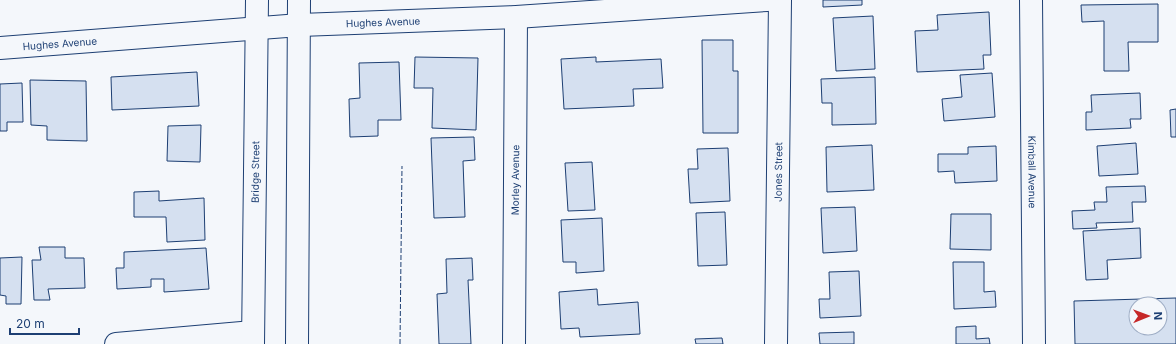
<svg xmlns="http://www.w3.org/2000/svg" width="1176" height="344" viewBox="0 0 1176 344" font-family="Inter,sans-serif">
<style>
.building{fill:#d5e0f0;stroke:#1d3f73;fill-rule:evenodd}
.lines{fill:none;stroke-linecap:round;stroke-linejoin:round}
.minor-casing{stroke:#1d3f73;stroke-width:24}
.major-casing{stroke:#1d3f73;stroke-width:24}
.minor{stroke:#f4f7fb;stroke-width:22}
.major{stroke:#f4f7fb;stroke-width:22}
.fence{stroke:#1d3f73;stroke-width:1;stroke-dasharray:5 2;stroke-linecap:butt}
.labels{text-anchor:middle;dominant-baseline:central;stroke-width:3;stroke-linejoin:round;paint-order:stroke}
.street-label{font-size:10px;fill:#1d3f73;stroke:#f4f7fb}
</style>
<rect width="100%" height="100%" fill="#f4f7fb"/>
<!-- building -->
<path class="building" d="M 823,0 L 862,0 L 862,5 L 823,7 Z
M 1158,4 L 1158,42 L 1128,42 L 1129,71 L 1104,71 L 1104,21 L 1082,22 L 1081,5 Z
M 989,12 L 991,55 L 983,55 L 984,69 L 917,72 L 915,31 L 938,30 L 937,15 Z
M 873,16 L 875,69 L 836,71 L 833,18 Z
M 702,40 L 733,40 L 733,71 L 738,71 L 738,133 L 703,133 Z
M 415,57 L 478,58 L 476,130 L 432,128 L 433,88 L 414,88 Z
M 596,57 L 596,62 L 661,59 L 663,88 L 633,89 L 634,106 L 564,109 L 561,59 Z
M 399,62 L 401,120 L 378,120 L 378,136 L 350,137 L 349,99 L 360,98 L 359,63 Z
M 197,72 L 199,106 L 112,110 L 111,77 Z
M 992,73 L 995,117 L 944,121 L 942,99 L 962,97 L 960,75 Z
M 875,77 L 876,124 L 832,125 L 832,103 L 822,103 L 821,79 Z
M 30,80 L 86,81 L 87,141 L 47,140 L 47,126 L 31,125 Z
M 22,83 L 23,122 L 7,122 L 7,131 L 0,131 L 0,84 Z
M 1140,93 L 1141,119 L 1130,119 L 1131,128 L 1086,130 L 1086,112 L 1092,112 L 1091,95 Z
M 1176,109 L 1176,137 L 1171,137 L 1170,110 Z
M 201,125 L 200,162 L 167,161 L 168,126 Z
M 474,137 L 475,160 L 463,161 L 465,217 L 434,218 L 431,138 Z
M 1136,143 L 1138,174 L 1099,176 L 1097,146 Z
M 872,145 L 874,190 L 827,192 L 826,147 Z
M 996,146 L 997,181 L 955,183 L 954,171 L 938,172 L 938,154 L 968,154 L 968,147 Z
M 728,148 L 730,201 L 690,203 L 688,169 L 698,169 L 697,149 Z
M 592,162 L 595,210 L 568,211 L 565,163 Z
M 1145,186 L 1146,202 L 1132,202 L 1133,222 L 1096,223 L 1097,228 L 1073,229 L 1072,211 L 1095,210 L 1094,202 L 1107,202 L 1106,187 Z
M 159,191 L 159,201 L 204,198 L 205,240 L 167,242 L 166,217 L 134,217 L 134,192 Z
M 855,207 L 857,251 L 823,253 L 821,208 Z
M 725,212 L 727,265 L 698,266 L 696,213 Z
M 951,214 L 991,214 L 991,250 L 950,249 Z
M 602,218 L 604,271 L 576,273 L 576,262 L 563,262 L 561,220 Z
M 1140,228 L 1141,258 L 1107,260 L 1108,279 L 1086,280 L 1083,231 Z
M 39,247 L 65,247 L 65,258 L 84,258 L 85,288 L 48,289 L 50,300 L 34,300 L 32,260 L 41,260 Z
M 206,248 L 209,289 L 164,292 L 164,279 L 151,279 L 151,287 L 117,289 L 116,268 L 124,268 L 124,252 Z
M 22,257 L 21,304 L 6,304 L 6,296 L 0,295 L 0,258 Z
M 472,258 L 473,280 L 468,280 L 471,344 L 439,344 L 437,294 L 447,293 L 446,259 Z
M 953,262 L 984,262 L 984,292 L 995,291 L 996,307 L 954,309 Z
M 859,271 L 861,316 L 820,318 L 819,299 L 830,299 L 829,272 Z
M 597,289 L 598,305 L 638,302 L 640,334 L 580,337 L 579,328 L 561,329 L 559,292 Z
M 1176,298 L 1176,344 L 1075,344 L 1074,301 ZM 1136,304 L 1160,304 L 1160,328 L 1136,328 Z
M 976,326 L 976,339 L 989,338 L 990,344 L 956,344 L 956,327 Z
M 854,332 L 854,344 L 820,344 L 819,333 Z
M 722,338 L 723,344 L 696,344 L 695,339 Z"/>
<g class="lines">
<defs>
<g id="minor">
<path id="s1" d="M 1031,0 L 1034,344"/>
<path id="s2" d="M 0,48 L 300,25 L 516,17 L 767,0"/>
<path d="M 116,344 L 253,332"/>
<path id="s3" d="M 514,344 L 516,17"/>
<path id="s4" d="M 776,344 L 780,0"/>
</g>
<g id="major">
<path id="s5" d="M 253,344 L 257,0"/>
<path d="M 297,344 L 299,0"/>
</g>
</defs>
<!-- minor casing -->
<use href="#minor" class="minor-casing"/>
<!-- major casing -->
<use href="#major" class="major-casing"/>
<!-- minor -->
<use href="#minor" class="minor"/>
<!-- major -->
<use href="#major" class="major"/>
<!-- fence -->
<path class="fence" d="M 400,344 L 402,166"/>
</g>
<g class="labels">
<!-- street labels -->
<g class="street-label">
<text stroke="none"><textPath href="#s2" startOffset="384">Hughes Avenue</textPath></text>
<text stroke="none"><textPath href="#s2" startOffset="60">Hughes Avenue</textPath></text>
<text stroke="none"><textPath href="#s5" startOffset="172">Bridge Street</textPath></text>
<text stroke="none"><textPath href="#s4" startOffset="172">Jones Street</textPath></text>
<text stroke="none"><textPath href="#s1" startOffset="172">Kimball Avenue</textPath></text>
<text stroke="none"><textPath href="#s3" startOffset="164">Morley Avenue</textPath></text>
</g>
</g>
<!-- north arrow -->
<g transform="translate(1148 316) rotate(89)"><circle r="19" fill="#f4f7fb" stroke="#9eadc5"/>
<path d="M0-3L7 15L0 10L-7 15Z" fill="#c62828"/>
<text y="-6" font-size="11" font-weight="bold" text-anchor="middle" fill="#1d3f73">N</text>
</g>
<!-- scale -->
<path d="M10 328v6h69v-6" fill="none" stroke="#1d3f73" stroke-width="2"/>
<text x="16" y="328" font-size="12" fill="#1d3f73" stroke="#f4f7fb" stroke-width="3" paint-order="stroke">20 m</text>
</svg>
